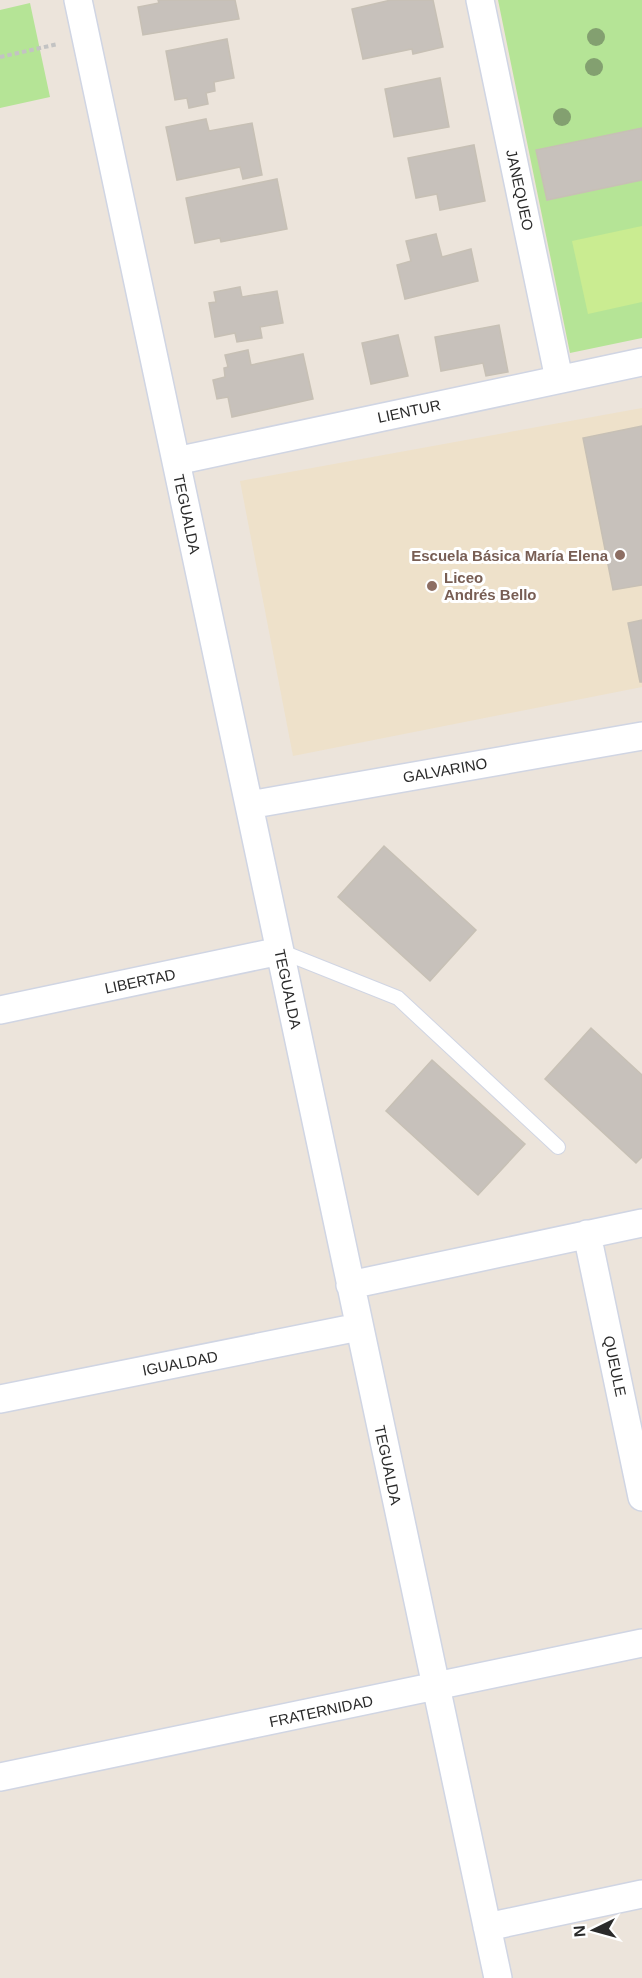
<svg xmlns="http://www.w3.org/2000/svg" width="642" height="1978" viewBox="0 0 642 1978" font-family="Arial,sans-serif">
<style>
.education{fill:#eee1ca}
.green{fill:#b5e496}
.pitch{fill:#caec91}
.building{fill:#c7c1bb;stroke:#c7c0b5;stroke-width:1.5}
.lines{fill:none;stroke-linecap:round;stroke-linejoin:round}
.service-casing{stroke:#d0d5e3;stroke-width:16}
.minor-casing{stroke:#d0d5e3;stroke-width:30}
.path{stroke:#c3c3c3;stroke-width:4;stroke-dasharray:4.5 3;stroke-linecap:butt}
.service{stroke:#fff;stroke-width:14}
.minor{stroke:#fff;stroke-width:27}
.tree{fill:#83a070}
.education-dot{fill:#8d6e63;stroke:#fff;stroke-width:2}
.labels{text-anchor:middle;dominant-baseline:central;stroke-width:6;stroke-linejoin:round;paint-order:stroke}
.street-label{font-size:15px;fill:#2a2a2a;stroke:#fff}
.education-label{font-size:15px;font-weight:bold;fill:#785e54;stroke:#fff;text-anchor:end}
</style>
<rect width="100%" height="100%" fill="#ece4db"/>
<!-- education -->
<path class="education" d="M 642,408 L 642,687 L 293,756 L 240,481 Z"/>
<!-- green -->
<path class="green" d="M 498,0 L 642,0 L 642,338 L 570,353 Z
M 30,3 L 50,97 L 0,108 L 0,10 Z"/>
<!-- pitch -->
<path class="pitch" d="M 642,226 L 642,302 L 588,314 L 572,241 Z"/>
<!-- building -->
<path class="building" d="M 158,0 L 235,0 L 239,19 L 143,35 L 138,7 L 159,3 Z
M 391,0 L 433,0 L 443,47 L 413,54 L 412,49 L 363,59 L 352,9 Z
M 227,39 L 234,78 L 214,82 L 215,91 L 206,93 L 208,104 L 189,108 L 187,98 L 175,100 L 166,51 Z
M 440,78 L 449,127 L 394,137 L 385,89 Z
M 206,119 L 209,131 L 252,123 L 262,175 L 243,179 L 240,167 L 177,180 L 166,127 Z
M 642,128 L 642,180 L 547,200 L 536,150 Z
M 474,145 L 485,201 L 440,210 L 437,194 L 416,198 L 408,158 Z
M 277,179 L 287,229 L 221,242 L 220,238 L 195,243 L 186,198 Z
M 436,234 L 442,257 L 471,249 L 478,281 L 405,299 L 397,265 L 411,261 L 406,241 Z
M 240,287 L 242,297 L 277,291 L 283,323 L 260,327 L 262,338 L 237,342 L 235,333 L 215,337 L 209,303 L 216,302 L 214,292 Z
M 499,325 L 508,372 L 486,376 L 483,363 L 441,371 L 435,337 Z
M 398,335 L 408,376 L 371,384 L 362,343 Z
M 248,350 L 251,365 L 303,354 L 313,399 L 232,417 L 228,397 L 217,399 L 213,380 L 225,377 L 224,368 L 228,367 L 225,355 Z
M 642,426 L 642,585 L 613,590 L 583,438 Z
M 642,620 L 642,682 L 640,682 L 628,623 Z
M 384,846 L 476,930 L 430,981 L 338,897 Z
M 591,1028 L 642,1075 L 642,1157 L 636,1163 L 545,1079 Z
M 432,1060 L 525,1144 L 478,1195 L 386,1111 Z"/>
<g class="lines">
<defs>
<path id="service" d="M 280,951 L 398,998 L 558,1147"/>
<path id="minor" d="M 78,0 L 498,1978
M 480,0 L 559,379
M 176,461 L 642,362
M 249,805 L 642,736
M 0,1010 L 280,951
M 587,1234 L 642,1497
M 350,1285 L 642,1223
M 0,1399 L 359,1327
M 0,1777 L 642,1643
M 487,1927 L 642,1894"/>
</defs>
<!-- service casing -->
<use href="#service" class="service-casing"/>
<!-- minor casing -->
<use href="#minor" class="minor-casing"/>
<!-- path -->
<path class="path" d="M 0,57 L 58,44"/>
<!-- service -->
<use href="#service" class="service"/>
<!-- minor -->
<use href="#minor" class="minor"/>
</g>
<!-- trees -->
<g class="tree">
<circle cx="596" cy="37" r="9"/>
<circle cx="594" cy="67" r="9"/>
<circle cx="562" cy="117" r="9"/>
</g>
<!-- markers -->
<g class="education-dot">
<circle cx="620" cy="555" r="6"/>
<circle cx="432" cy="586" r="6"/>
</g>
<g class="labels">
<!-- street labels -->
<g class="street-label">
<text transform="translate(520 190) rotate(78)">JANEQUEO</text>
<text transform="translate(409 411) rotate(-12)">LIENTUR</text>
<text transform="translate(187 514) rotate(78)">TEGUALDA</text>
<text transform="translate(445 770) rotate(-10)">GALVARINO</text>
<text transform="translate(140 981) rotate(-12)">LIBERTAD</text>
<text transform="translate(288 989) rotate(78)">TEGUALDA</text>
<text transform="translate(180 1363) rotate(-11)">IGUALDAD</text>
<text transform="translate(615 1366) rotate(78)">QUEULE</text>
<text transform="translate(388 1465) rotate(78)">TEGUALDA</text>
<text transform="translate(321 1711) rotate(-12)">FRATERNIDAD</text>
</g>
<!-- education labels -->
<g class="education-label">
<text x="608" y="555">Escuela Básica María Elena</text>
<text x="444" y="577" text-anchor="start">Liceo<tspan x="444" dy="17">Andrés Bello</tspan></text>
</g>
</g>
<!-- north arrow -->
<g transform="translate(594 1930) rotate(265)" stroke="#ffffff" stroke-width="4.5" paint-order="stroke">
<path d="M0-4.5L10 22L0 15L-10 22Z" fill="#2a2a2a"/>
<text y="-9" font-size="16" font-weight="bold" text-anchor="middle" fill="#2a2a2a">N</text>
</g>
</svg>
